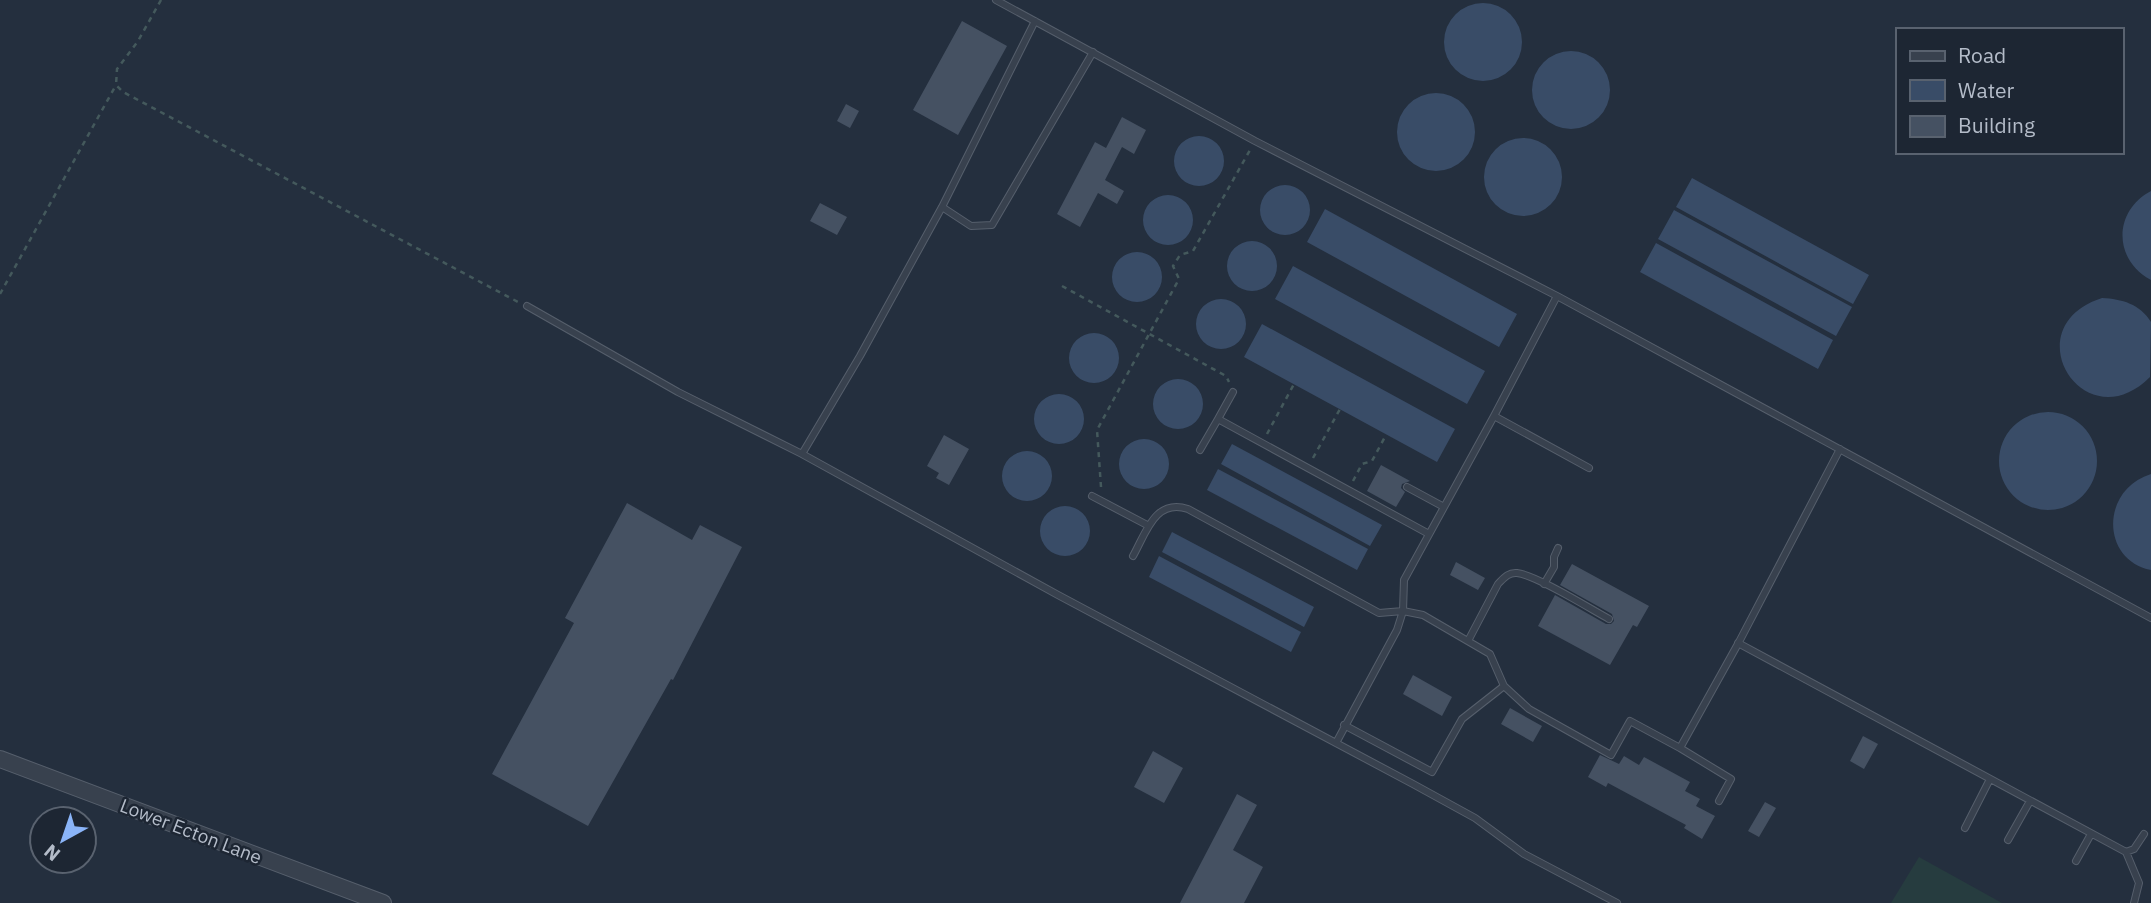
<svg xmlns="http://www.w3.org/2000/svg" width="2151" height="903" viewBox="0 0 2151 903" font-family="'IBM Plex Sans',sans-serif">
<style>
.green{fill:#263c3f}
.water{fill:#394c67}
.building{fill:#455162}
.lines{fill:none;stroke-linecap:round;stroke-linejoin:round}
.service-casing{stroke:#565f6c;stroke-width:8}
.tertiary-casing{stroke:#565f6c;stroke-width:18}
.path{stroke:#44595c;stroke-width:2.5;stroke-dasharray:5 5;stroke-linecap:butt}
.service{stroke:#38414e;stroke-width:6}
.tertiary{stroke:#38414e;stroke-width:16}
.labels{text-anchor:middle;dominant-baseline:central;stroke-width:5;stroke-linejoin:round;paint-order:stroke}
.street-label{font-size:19px;fill:#b4bcc9;stroke:#1d2633}
</style>
<rect width="100%" height="100%" fill="#242f3e"/>
<!-- green -->
<path class="green" d="M 1919,857 L 2002,903 L 1891,903 Z"/>
<!-- water -->
<path class="water" d="M1444 42a39 39 0 1 1 78 0a39 39 0 1 1-78 0Z
M1532 90a39 39 0 1 1 78 0a39 39 0 1 1-78 0Z
M1397 132a39 39 0 1 1 78 0a39 39 0 1 1-78 0Z
M1174 161a25 25 0 1 1 50 0a25 25 0 1 1-50 0Z
M1484 177a39 39 0 1 1 78 0a39 39 0 1 1-78 0Z
M 1692,178 L 1869,275 L 1853,304 L 1676,207 Z
M1260 210a25 25 0 1 1 50 0a25 25 0 1 1-50 0Z
M 2151,191 L 2151,280 C 2113,260 2113,211 2151,191 Z
M1143 220a25 25 0 1 1 50 0a25 25 0 1 1-50 0Z
M 1325,209 L 1517,314 L 1499,347 L 1307,242 Z
M 1674,210 L 1852,307 L 1836,336 L 1658,239 Z
M1227 266a25 25 0 1 1 50 0a25 25 0 1 1-50 0Z
M 1656,243 L 1833,340 L 1818,369 L 1640,272 Z
M1112 277a25 25 0 1 1 50 0a25 25 0 1 1-50 0Z
M 1293,266 L 1485,371 L 1467,404 L 1275,299 Z
M 2102,298 C 2122,299 2140,304 2151,322 L 2150,377 C 2084,443 2012,327 2102,298 Z
M1196 324a25 25 0 1 1 50 0a25 25 0 1 1-50 0Z
M 1262,324 L 1455,429 L 1437,462 L 1244,357 Z
M1069 358a25 25 0 1 1 50 0a25 25 0 1 1-50 0Z
M1153 404a25 25 0 1 1 50 0a25 25 0 1 1-50 0Z
M1034 419a25 25 0 1 1 50 0a25 25 0 1 1-50 0Z
M1999 461a49 49 0 1 1 98 0a49 49 0 1 1-98 0Z
M1119 464a25 25 0 1 1 50 0a25 25 0 1 1-50 0Z
M 1232,444 L 1382,525 L 1370,546 L 1221,464 Z
M1002 476a25 25 0 1 1 50 0a25 25 0 1 1-50 0Z
M 1218,469 L 1368,549 L 1357,570 L 1207,490 Z
M 2151,474 L 2151,570 C 2101,560 2100,490 2151,474 Z
M1040 531a25 25 0 1 1 50 0a25 25 0 1 1-50 0Z
M 1172,532 L 1314,607 L 1304,627 L 1162,552 Z
M 1159,556 L 1301,632 L 1291,652 L 1149,577 Z"/>
<!-- building -->
<path class="building" d="M 962,21 L 1007,46 L 958,135 L 913,110 Z
M 846,104 L 859,111 L 850,128 L 837,121 Z
M 1122,117 L 1146,130 L 1134,154 L 1122,147 L 1105,180 L 1124,191 L 1117,204 L 1098,193 L 1080,227 L 1057,214 L 1095,142 L 1106,148 Z
M 820,203 L 847,217 L 837,235 L 810,221 Z
M 944,435 L 969,449 L 949,485 L 936,478 L 939,473 L 927,466 Z
M 1381,465 L 1410,481 L 1402,484 L 1401,488 L 1405,492 L 1396,507 L 1367,491 Z
M 627,503 L 692,540 L 700,525 L 742,547 L 673,680 L 671,679 L 588,826 L 492,774 L 574,623 L 565,618 Z
M 1456,562 L 1485,578 L 1478,590 L 1450,575 Z
M 1572,564 L 1649,606 L 1637,627 L 1633,625 L 1610,665 L 1538,626 L 1555,595 L 1606,624 L 1611,624 L 1614,621 L 1612,614 L 1560,585 Z
M 1413,675 L 1452,697 L 1442,716 L 1403,694 Z
M 1510,708 L 1542,726 L 1533,742 L 1501,724 Z
M 1863,736 L 1878,744 L 1864,769 L 1850,761 Z
M 1153,751 L 1183,768 L 1164,803 L 1134,787 Z
M 1600,755 L 1619,764 L 1624,756 L 1639,765 L 1644,757 L 1690,782 L 1685,791 L 1700,799 L 1696,806 L 1715,816 L 1702,839 L 1684,828 L 1686,825 L 1608,783 L 1606,787 L 1588,777 Z
M 1237,794 L 1257,805 L 1233,850 L 1263,867 L 1244,903 L 1180,903 Z
M 1765,802 L 1776,808 L 1759,837 L 1748,831 Z"/>
<g class="lines">
<defs>
<path id="service" d="M 996,0 L 1255,141 L 1557,296 L 2151,618
M 1035,21 L 942,207 L 860,356 L 802,454 L 1058,595 L 1413,784 L 1475,818 L 1524,854 L 1617,903
M 942,207 L 971,226 L 992,225 L 1093,52
M 527,306 L 678,392 L 802,454
M 1494,416 L 1589,468
M 1218,419 L 1233,392
M 1200,450 L 1218,419 L 1429,534
M 1407,487 L 1444,507
M 1092,496 L 1149,526
M 1133,556 C 1146,533 1155,498 1188,509 L 1379,613 L 1403,611 L 1423,615 L 1490,654 L 1504,686 L 1529,709 L 1611,755 L 1630,721 L 1680,748
M 1544,584 L 1554,567 L 1554,557 L 1558,548
M 1468,641 L 1498,584 C 1503,579 1508,572 1517,573 C 1536,575 1589,608 1609,619
M 1738,643 L 2126,852 L 2139,883 L 2134,903
M 1344,725 L 1432,772 L 1462,719 L 1504,686
M 1336,743 L 1397,630 L 1403,611 L 1404,580 L 1494,416 L 1557,296
M 1719,801 L 1731,779 L 1680,748 L 1739,642 L 1840,449
M 1965,828 L 1990,779
M 2008,840 L 2030,801
M 2126,852 L 2134,849 L 2144,834
M 2076,861 L 2091,834"/>
<path id="tertiary" d="M 0,759 L 383,903"/>
</defs>
<!-- service casing -->
<use href="#service" class="service-casing"/>
<!-- tertiary casing -->
<use href="#tertiary" class="tertiary-casing"/>
<!-- path -->
<path class="path" d="M 161,0 L 138,41 L 117,69 L 116,85 L 123,92 L 518,302
M 1062,286 L 1226,376 L 1229,382
M 0,294 L 116,85
M 1267,434 L 1294,384
M 1313,458 L 1340,409
M 1353,481 L 1362,464 L 1372,461 L 1386,435
M 1101,487 L 1097,430 L 1179,279 L 1173,266 L 1180,255 L 1193,251 L 1250,150"/>
<!-- service -->
<use href="#service" class="service"/>
<!-- tertiary -->
<use href="#tertiary" class="tertiary"/>
</g>
<g class="labels">
<!-- street labels -->
<g class="street-label">
<text transform="translate(191 831) rotate(21)">Lower Ecton Lane</text>
</g>
</g>
<!-- legend -->
<rect x="1896" y="28" width="228" height="126" fill="#1d2633" stroke="#59626f" stroke-width="2"/>
<rect x="1910" y="51" width="35" height="10" fill="#38414e" stroke="#59626f" stroke-width="2"/>
<text x="1958" y="63" font-size="21" fill="#b4bcc9">Road</text>
<rect x="1910" y="80" width="35" height="21" fill="#394c67" stroke="#59626f" stroke-width="2"/>
<text x="1958" y="98" font-size="21" fill="#b4bcc9">Water</text>
<rect x="1910" y="116" width="35" height="21" fill="#455162" stroke="#59626f" stroke-width="2"/>
<text x="1958" y="133" font-size="21" fill="#b4bcc9">Building</text>
<!-- north arrow -->
<g transform="translate(63 840) rotate(220)"><circle r="33" fill="#1d2633" stroke="#59626f" stroke-width="2"/>
<path d="M0-5L12 26L0 18L-12 26Z" fill="#8ab4f8"/>
<text y="-10" font-size="19" font-weight="bold" text-anchor="middle" fill="#b4bcc9">N</text>
</g>
</svg>
